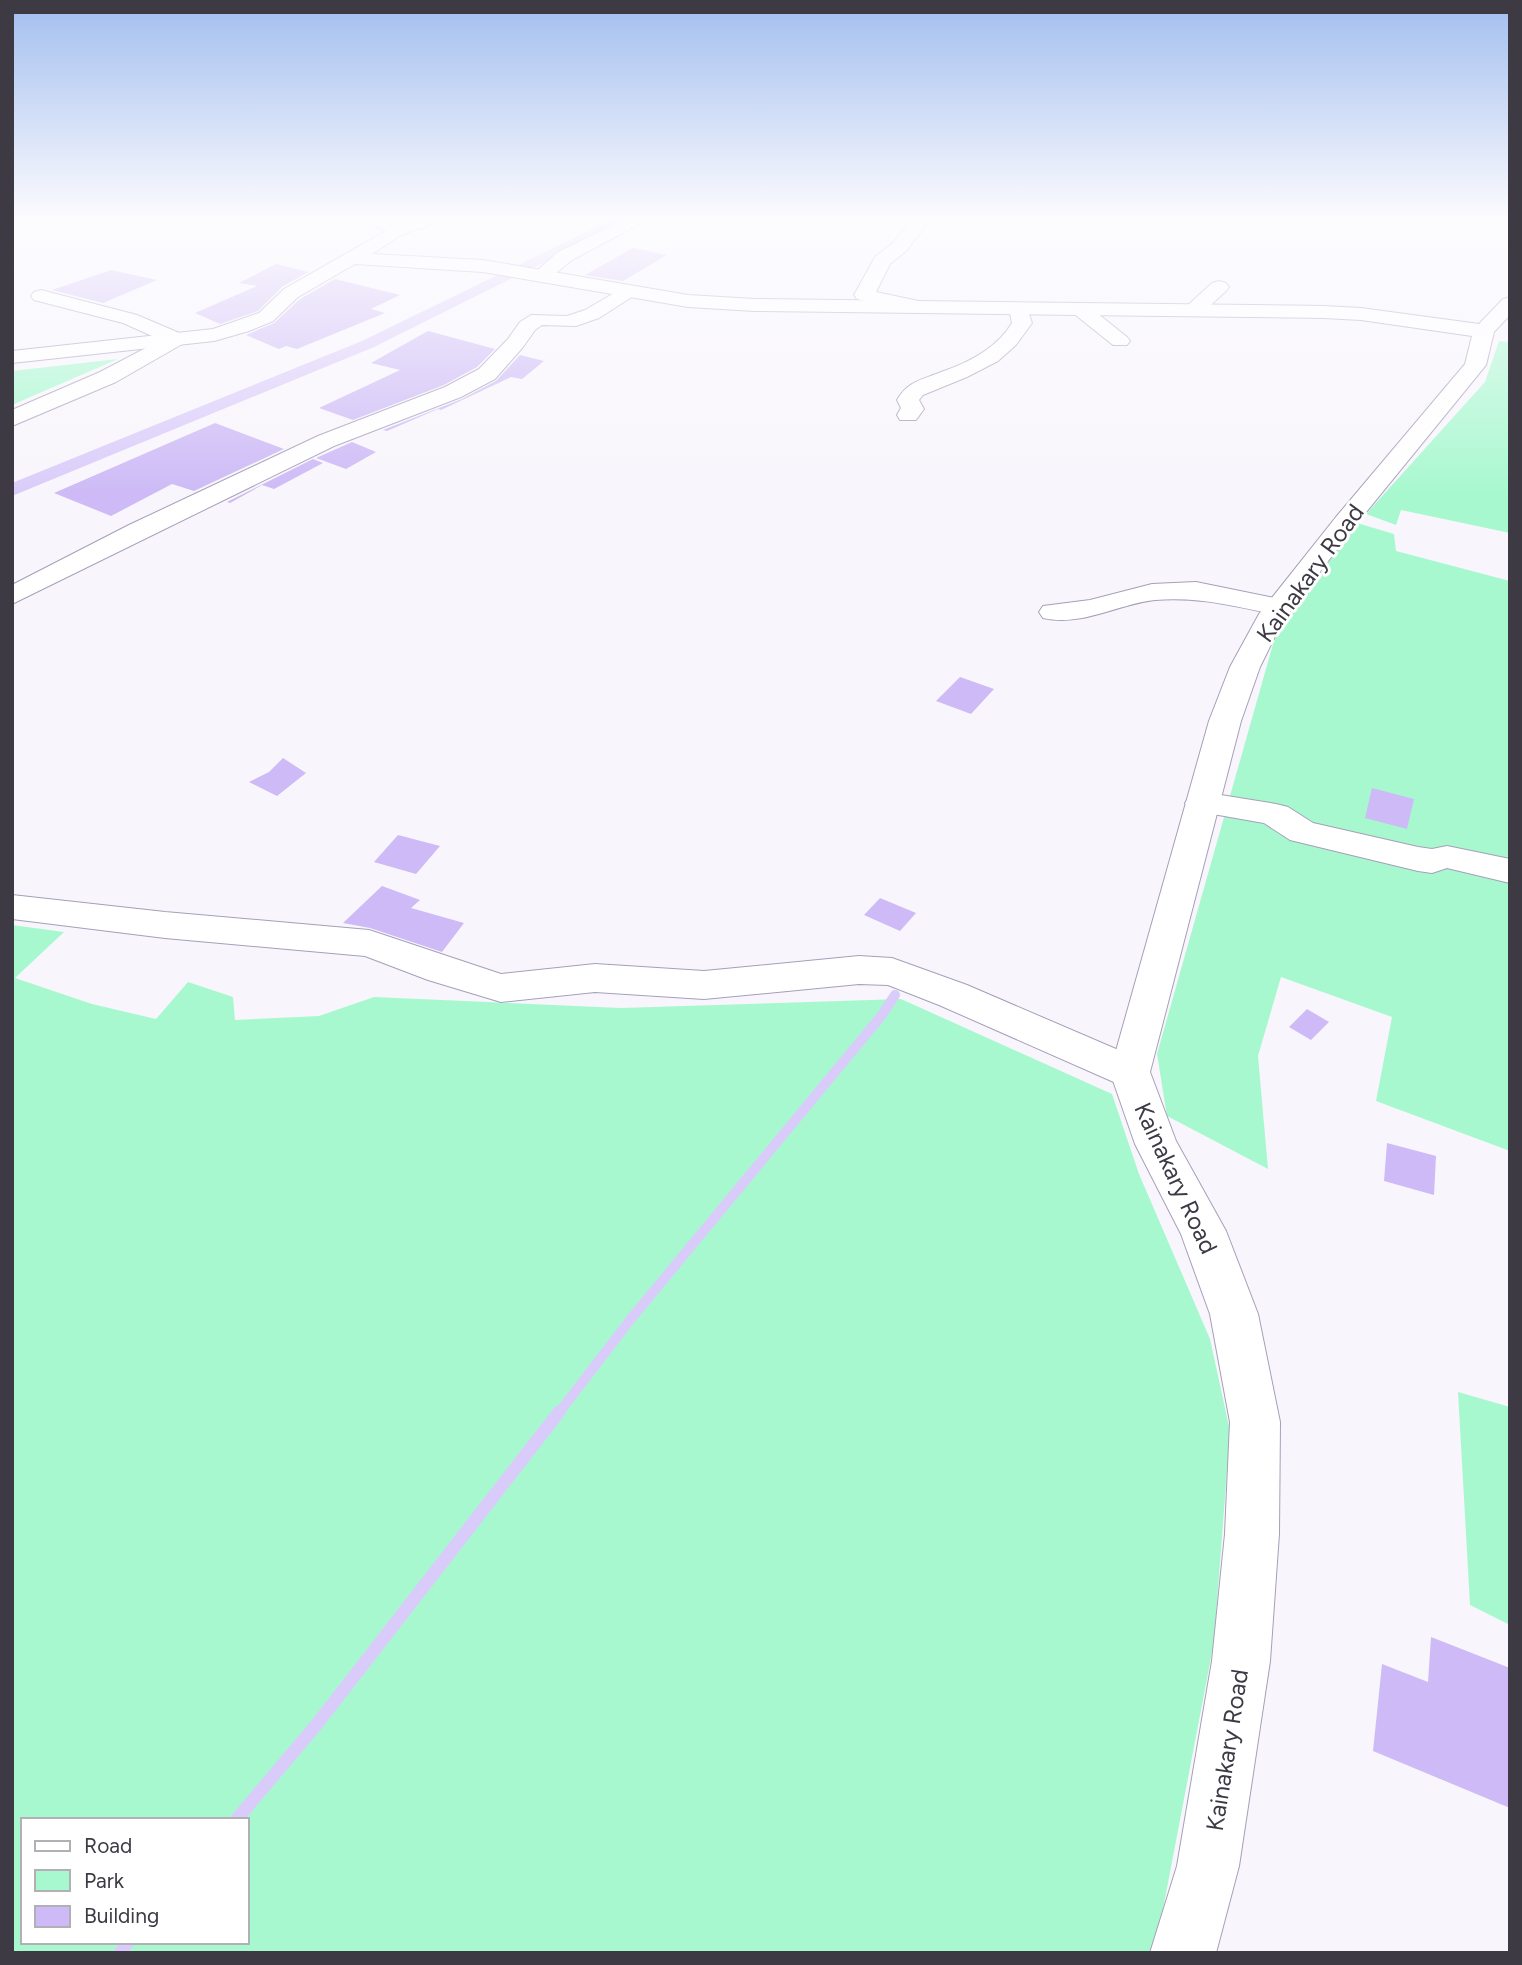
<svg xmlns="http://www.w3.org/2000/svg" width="1522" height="1965" viewBox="0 0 1522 1965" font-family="Figtree,sans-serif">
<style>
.green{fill:#a8f8cf;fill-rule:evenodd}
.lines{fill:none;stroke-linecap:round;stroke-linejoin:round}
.stream-far1{stroke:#daccfa;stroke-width:10}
.stream{stroke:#daccfa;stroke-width:13}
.canal{fill:#daccfa;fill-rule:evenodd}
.building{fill:#cdbaf6}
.minor-casing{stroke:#a69fb9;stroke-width:2}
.major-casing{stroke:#a69fb9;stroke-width:2}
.minor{fill:#fff;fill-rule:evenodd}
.major{fill:#fff;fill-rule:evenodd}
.labels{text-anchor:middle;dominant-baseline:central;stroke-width:6;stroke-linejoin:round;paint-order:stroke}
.street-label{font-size:24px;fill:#3d3a44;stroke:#fff}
</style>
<rect width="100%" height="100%" fill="#f8f6fc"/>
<!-- green -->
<path class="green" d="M 1499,341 L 1510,342 L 1510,533 L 1401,510 L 1396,525 L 1366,514 L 1485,382 Z
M 118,359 L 12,405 L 12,371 Z
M 1357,523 L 1394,534 L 1396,551 L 1510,581 L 1510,1151 L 1376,1101 L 1392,1017 L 1281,977 L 1258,1056 L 1268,1169 L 1167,1116 L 1157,1054 L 1275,637 Z
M 12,925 L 64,932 L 15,978 L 92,1004 L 156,1019 L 188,982 L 233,997 L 235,1020 L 319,1016 L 374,997 L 621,1008 L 901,999 L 1112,1094 L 1139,1174 L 1210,1339 L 1230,1431 L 1214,1642 L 1159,1930 L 1151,1953 L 12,1953 ZM 23,1820 L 247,1820 L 247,1942 L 23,1942 Z
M 1458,1392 L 1510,1407 L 1510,1625 L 1470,1605 Z"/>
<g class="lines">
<!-- stream-far1 -->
<path class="stream-far1" d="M 558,1414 L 630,1320 L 882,1015 L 895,995"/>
<!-- stream -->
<path class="stream" d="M 236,1820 L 317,1724 L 559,1412
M 120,1953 L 128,1942"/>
<!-- canal -->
<path class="canal" d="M 611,220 L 629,220 L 374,347 L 12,496 L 12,483 L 362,341 Z"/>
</g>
<!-- building -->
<path class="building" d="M 633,248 L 667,255 L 623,281 L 585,275 Z
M 276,264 L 308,272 L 282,287 L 258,311 L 220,324 L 195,313 L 257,286 L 239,283 Z
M 111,270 L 157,280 L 103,303 L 52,290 Z
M 335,279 L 400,295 L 371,309 L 385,313 L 297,349 L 286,346 L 279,349 L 246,335 L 274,323 L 300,299 Z
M 428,331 L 495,349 L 477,367 L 444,385 L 353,420 L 319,408 L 400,370 L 371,363 Z
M 520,355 L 544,361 L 522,379 L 511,377 L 441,410 L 438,409 L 387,431 L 383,430 L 462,399 L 496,381 Z
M 215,423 L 284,449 L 194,491 L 172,484 L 111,516 L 54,493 Z
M 352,442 L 376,452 L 346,469 L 316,458 Z
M 313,459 L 323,463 L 274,489 L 262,485 L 230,503 L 227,502 Z
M 960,677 L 994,689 L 971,714 L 936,701 Z
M 283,758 L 306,773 L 277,796 L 249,782 L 269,772 Z
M 1372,788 L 1414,799 L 1407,829 L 1365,818 Z
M 398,835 L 440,846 L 416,874 L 374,862 Z
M 382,886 L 420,900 L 411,908 L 464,923 L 442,952 L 370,928 L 343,923 Z
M 880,898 L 916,913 L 900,931 L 864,915 Z
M 1307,1009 L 1329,1022 L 1311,1040 L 1289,1027 Z
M 1387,1143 L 1436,1156 L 1434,1195 L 1384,1181 Z
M 1431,1637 L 1510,1668 L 1510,1808 L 1373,1751 L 1382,1664 L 1428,1682 Z"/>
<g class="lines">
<defs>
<path id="minor" d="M 410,220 L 435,220 L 432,224 L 400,235 L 391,230 L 394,226 Z
M 624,220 L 647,220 L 572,260 L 550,278 L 536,278 L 533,274 L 558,252 Z
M 911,220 L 930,220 L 906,251 L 890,264 L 876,292 L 928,303 L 931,307 L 928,311 L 921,313 L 857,299 L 854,295 L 875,257 L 893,243 Z
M 1219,281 L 1226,283 L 1229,287 L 1226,291 L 1201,314 L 1187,314 L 1184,310 L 1187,306 L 1212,283 Z
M 628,285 L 638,291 L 635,295 L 599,318 L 576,326 L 542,325 L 535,330 L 523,347 L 495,379 L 461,397 L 334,446 L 12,604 L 12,585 L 129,525 L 318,436 L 445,387 L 479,369 L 508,339 L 520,322 L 531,315 L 567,316 L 585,310 Z
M 41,290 L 137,315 L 184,335 L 187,339 L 184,343 L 116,382 L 12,426 L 12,410 L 100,372 L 161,340 L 123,323 L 34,300 L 31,296 L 34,292 Z
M 1019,303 L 1026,305 L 1032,323 L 1016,345 L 998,361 L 967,377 L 923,395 L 919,400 L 924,409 L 916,420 L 900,420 L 897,415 L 901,408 L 897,400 C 908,381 922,380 941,372 C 968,363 997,348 1012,323 L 1009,309 L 1012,305 Z
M 1080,303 L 1087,305 L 1127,337 L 1130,341 L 1127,345 L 1113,345 L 1073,313 L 1070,309 L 1073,305 Z
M 1196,582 L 1289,601 L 1293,607 L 1289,613 L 1279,615 C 1237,607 1198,596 1155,600 C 1118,604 1081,627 1043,618 L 1039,612 L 1043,606 L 1090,600 L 1152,584 Z
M 1202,792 L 1276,804 L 1288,807 L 1313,823 L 1418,847 L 1432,849 L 1447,846 L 1510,859 L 1510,883 L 1447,868 L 1432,873 L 1418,871 L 1290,840 L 1264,823 L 1190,810 L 1185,803 L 1190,796 Z
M 12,895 L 165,912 L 369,930 L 501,974 L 595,964 L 704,971 L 859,956 L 892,958 L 967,985 L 1144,1061 L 1150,1072 L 1144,1083 L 1130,1088 L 1116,1083 L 939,1005 L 888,985 L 859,984 L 704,999 L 595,992 L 501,1002 L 428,980 L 365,956 L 165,938 L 12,919 Z"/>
<path id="major" d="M 365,220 C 381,220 397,218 409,230 L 372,254 L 483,260 L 688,295 L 755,299 L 1324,306 L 1361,308 L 1479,324 L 1503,299 L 1510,297 L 1510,315 L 1494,332 L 1486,365 L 1354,527 L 1282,622 L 1260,667 L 1241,721 L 1150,1072 L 1176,1141 L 1226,1231 L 1258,1314 L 1280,1422 L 1279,1534 L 1270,1661 L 1239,1866 L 1216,1953 L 1150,1953 L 1177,1866 L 1212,1661 L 1225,1534 L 1230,1422 L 1210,1314 L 1181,1234 L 1135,1144 L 1110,1072 L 1209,721 L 1230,667 L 1259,614 L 1336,517 L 1465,364 L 1472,336 L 1361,320 L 1324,318 L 755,311 L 688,307 L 483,272 L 355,264 L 298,297 L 273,321 L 249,331 L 214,341 L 12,363 L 12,351 L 213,329 L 259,313 L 284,289 L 386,231 Z"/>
</defs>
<!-- minor casing -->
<use href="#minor" class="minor-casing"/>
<!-- major casing -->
<use href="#major" class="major-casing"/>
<!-- minor -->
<use href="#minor" class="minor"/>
<!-- major -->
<use href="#major" class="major"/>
</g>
<!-- sky -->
<linearGradient id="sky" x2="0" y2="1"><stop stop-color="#a2beef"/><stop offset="0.44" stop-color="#fcfbfe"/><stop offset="1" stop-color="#fcfbfe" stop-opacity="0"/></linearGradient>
<rect width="1522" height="495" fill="url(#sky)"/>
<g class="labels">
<!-- street labels -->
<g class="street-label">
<text transform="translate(1310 573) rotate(-54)">Kainakary Road</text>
<text transform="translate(1176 1178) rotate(65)">Kainakary Road</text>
<text transform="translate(1227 1750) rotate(-81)">Kainakary Road</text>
</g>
</g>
<!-- border -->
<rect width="1522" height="1965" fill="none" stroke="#3d3a44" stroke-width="28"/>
<!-- legend -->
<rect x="21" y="1818" width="228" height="126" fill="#ffffff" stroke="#b1b0b4" stroke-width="2"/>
<rect x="35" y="1841" width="35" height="10" fill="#ffffff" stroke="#b1b0b4" stroke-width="2"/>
<text x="84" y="1853" font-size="21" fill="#3d3a44">Road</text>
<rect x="35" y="1870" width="35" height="21" fill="#a8f8cf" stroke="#b1b0b4" stroke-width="2"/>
<text x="84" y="1888" font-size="21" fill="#3d3a44">Park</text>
<rect x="35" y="1906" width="35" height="21" fill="#cdbaf6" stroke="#b1b0b4" stroke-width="2"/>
<text x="84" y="1923" font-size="21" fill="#3d3a44">Building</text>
</svg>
